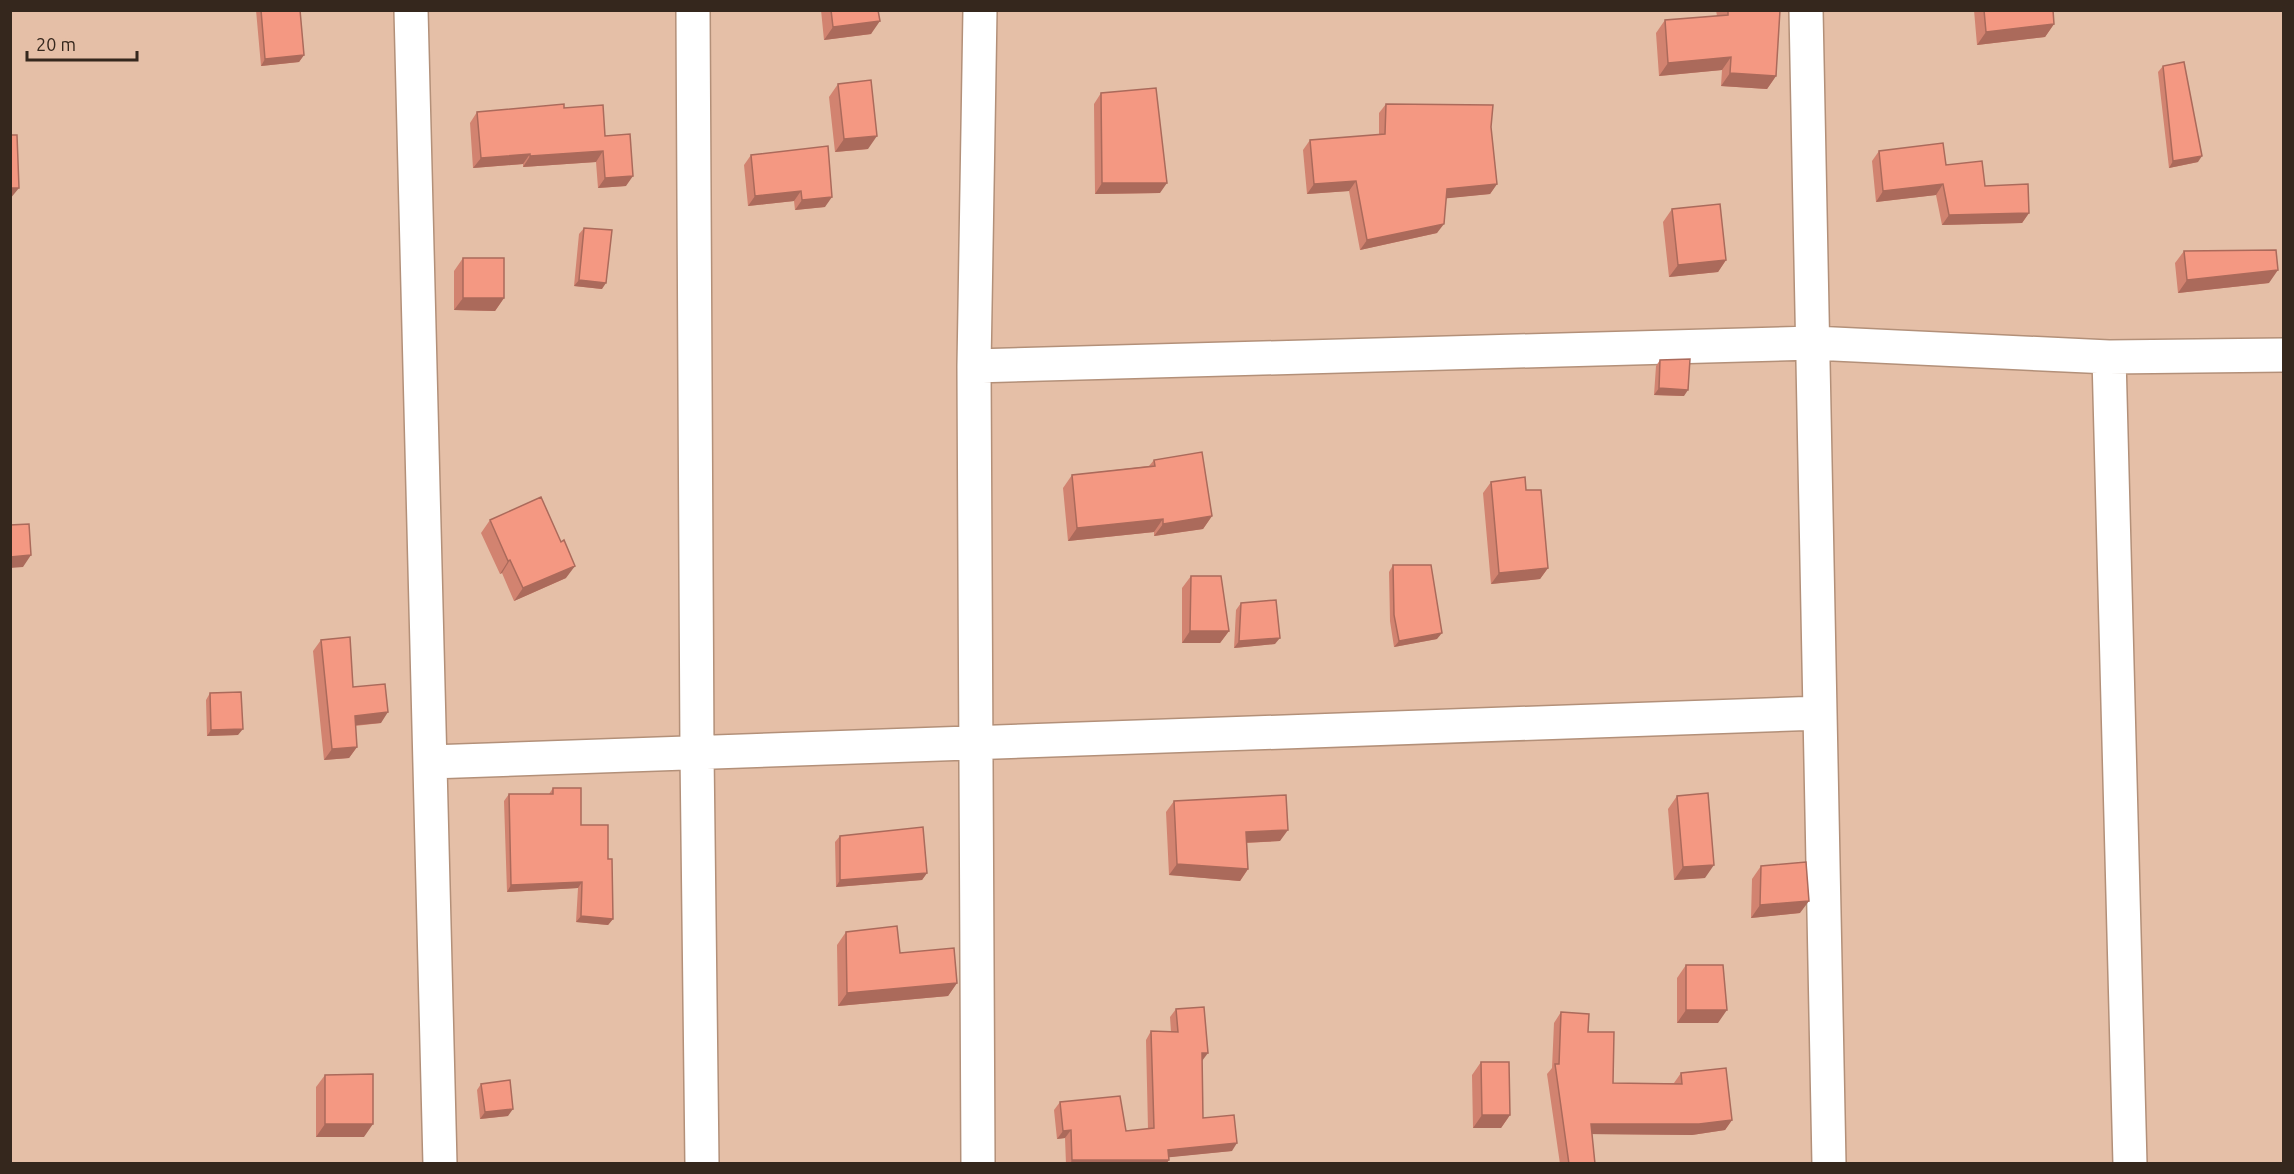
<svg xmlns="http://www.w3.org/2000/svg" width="2294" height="1174" viewBox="0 0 2294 1174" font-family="Ubuntu,sans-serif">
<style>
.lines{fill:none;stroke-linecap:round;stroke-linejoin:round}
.street-casing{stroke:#b39079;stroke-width:36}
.street{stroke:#fff;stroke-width:33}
.wall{fill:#d28370}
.shaded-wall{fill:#ab6a5b}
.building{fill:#f49882;stroke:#ab6a5b;stroke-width:1.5}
</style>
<rect width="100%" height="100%" fill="#e5bfa7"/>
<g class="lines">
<defs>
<path id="street" d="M 411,10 L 440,1164
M 693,10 L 697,753 L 702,1164
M 1806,10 L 1829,1164
M 2109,357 L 2130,1164
M 974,366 L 1813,343 L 2109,357 L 2284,355
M 430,762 L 1820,713
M 978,1164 L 974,366 L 980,10"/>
</defs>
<!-- street casing -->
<use href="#street" class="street-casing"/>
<!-- street -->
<use href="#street" class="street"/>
</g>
<!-- wall -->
<path class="wall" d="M 256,10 L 300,10 L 304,55 L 299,62 L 261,66 Z
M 821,10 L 878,10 L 871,34 L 824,40 Z
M 1716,10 L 1780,10 L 1776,76 L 1767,89 L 1721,86 L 1722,70 L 1659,76 L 1656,33 L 1665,20 L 1717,16 Z
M 1974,10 L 2053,10 L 2054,24 L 2045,37 L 1977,45 Z
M 2163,66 L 2198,162 L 2169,168 L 2158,72 Z
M 838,84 L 868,149 L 835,152 L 829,97 Z
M 1101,93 L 1160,193 L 1095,194 L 1094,104 Z
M 1386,104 L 1491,127 L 1497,184 L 1490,194 L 1446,198 L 1437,233 L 1360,250 L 1349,191 L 1307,194 L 1303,150 L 1310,140 L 1379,135 L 1379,113 Z
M 564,108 L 605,136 L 626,186 L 598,188 L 596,162 L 523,167 L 523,164 L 473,168 L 470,123 L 477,112 Z
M 1879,151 L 1946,165 L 1985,186 L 2029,213 L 2022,223 L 1942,225 L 1936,195 L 1876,202 L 1872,161 Z
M 751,155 L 825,207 L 795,210 L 794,201 L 748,206 L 744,165 Z
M 1672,209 L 1726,260 L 1718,272 L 1669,277 L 1663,222 Z
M 584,228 L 602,289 L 574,286 L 579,234 Z
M 2184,251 L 2269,283 L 2178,293 L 2175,263 Z
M 463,258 L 504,298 L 495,311 L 454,310 L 454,271 Z
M 1660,360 L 1684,396 L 1654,395 L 1656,366 Z
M 1154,460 L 1212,516 L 1203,529 L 1154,536 L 1154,532 L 1068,541 L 1063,488 L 1072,475 L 1149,466 Z
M 1491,482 L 1526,490 L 1548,568 L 1540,579 L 1491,584 L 1483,493 Z
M 490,520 L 566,578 L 514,601 L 502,573 L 500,574 L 481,533 Z
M 1393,565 L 1437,639 L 1394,647 L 1390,621 L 1389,572 Z
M 1191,576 L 1229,631 L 1220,643 L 1182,643 L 1182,588 Z
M 1241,603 L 1275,644 L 1234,648 L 1236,610 Z
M 321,640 L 353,687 L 381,723 L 355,726 L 357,747 L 349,758 L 324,760 L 313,651 Z
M 210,693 L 238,735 L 207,736 L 206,700 Z
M 553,788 L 581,825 L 608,859 L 613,919 L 608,925 L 576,922 L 578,888 L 507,892 L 504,801 L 509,794 L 549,794 Z
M 1677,796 L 1705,878 L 1674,880 L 1668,809 Z
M 1174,801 L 1280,841 L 1247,843 L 1248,869 L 1240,881 L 1169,875 L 1166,812 Z
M 840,836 L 927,873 L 922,880 L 836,887 L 835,842 Z
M 1761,866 L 1800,913 L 1751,918 L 1752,879 Z
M 846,932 L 900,953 L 957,983 L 948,996 L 838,1006 L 837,945 Z
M 1686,965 L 1718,1023 L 1677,1023 L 1677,978 Z
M 1176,1009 L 1202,1061 L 1203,1118 L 1232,1151 L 1169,1157 L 1169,1160 L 1166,1164 L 1066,1164 L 1065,1138 L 1057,1139 L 1054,1110 L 1060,1102 L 1126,1131 L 1148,1129 L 1146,1040 L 1151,1031 L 1171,1032 L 1170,1017 Z
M 1561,1012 L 1588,1032 L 1613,1083 L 1674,1083 L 1681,1073 L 1732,1120 L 1725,1130 L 1692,1135 L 1592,1134 L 1595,1164 L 1560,1164 L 1547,1074 L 1552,1068 L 1554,1023 Z
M 1481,1062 L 1510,1115 L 1501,1128 L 1473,1128 L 1472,1075 Z
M 325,1075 L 364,1137 L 316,1137 L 316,1087 Z
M 481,1084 L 508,1116 L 480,1119 L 477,1090 Z"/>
<!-- shaded-wall -->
<path class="shaded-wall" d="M 880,21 L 871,34 L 824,40 L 833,27 Z
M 2054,24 L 2045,37 L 1977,45 L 1986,32 Z
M 304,55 L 299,62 L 261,66 L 265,59 Z
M 1731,57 L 1722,70 L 1659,76 L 1668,63 Z
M 1730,73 L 1776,76 L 1767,89 L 1721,86 Z
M 877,136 L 868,149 L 835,152 L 844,139 Z
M 603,151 L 596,162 L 523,167 L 530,156 Z
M 530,154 L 523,164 L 473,168 L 481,158 Z
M 2202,156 L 2198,162 L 2169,168 L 2173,161 Z
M 633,176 L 626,186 L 598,188 L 605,178 Z
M 1356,181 L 1349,191 L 1307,194 L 1314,184 Z
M 1102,183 L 1167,183 L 1160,193 L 1095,194 Z
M 1497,184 L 1490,194 L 1440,199 L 1447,189 Z
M 1943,184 L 1936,195 L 1876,202 L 1883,191 Z
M 10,188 L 19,188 L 10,199 Z
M 801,191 L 794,201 L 748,206 L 755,196 Z
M 832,197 L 825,207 L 795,210 L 802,200 Z
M 2029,213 L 2022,223 L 1942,225 L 1949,215 Z
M 1444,224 L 1437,233 L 1360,250 L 1367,240 Z
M 1726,260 L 1718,272 L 1669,277 L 1678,265 Z
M 2278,270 L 2269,283 L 2178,293 L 2187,280 Z
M 579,280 L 606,283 L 602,289 L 574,286 Z
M 463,298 L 504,298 L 495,311 L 454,310 Z
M 1659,388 L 1688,390 L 1684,396 L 1654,395 Z
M 1212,516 L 1203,529 L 1154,536 L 1163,524 Z
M 1163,519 L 1154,532 L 1068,541 L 1077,528 Z
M 31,555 L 23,567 L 10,568 L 10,557 Z
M 510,560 L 502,573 L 500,574 L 508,561 Z
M 575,566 L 566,578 L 514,601 L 523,588 Z
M 1548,568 L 1540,579 L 1491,584 L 1499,573 Z
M 1190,631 L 1229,631 L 1220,643 L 1182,643 Z
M 1442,633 L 1437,639 L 1394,647 L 1399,641 Z
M 1280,638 L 1275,644 L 1234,648 L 1239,641 Z
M 388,712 L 381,723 L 347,726 L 355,716 Z
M 243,729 L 238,735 L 207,736 L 211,730 Z
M 357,747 L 349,758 L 324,760 L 332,749 Z
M 1288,830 L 1280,841 L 1238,843 L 1246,832 Z
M 1177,864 L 1248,869 L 1240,881 L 1169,875 Z
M 1714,865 L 1705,878 L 1674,880 L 1683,867 Z
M 927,873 L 922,880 L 836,887 L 840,880 Z
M 582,882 L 578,888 L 507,892 L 511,885 Z
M 1809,901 L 1800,913 L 1751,918 L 1760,905 Z
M 581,916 L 613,919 L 608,925 L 576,922 Z
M 957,983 L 948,996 L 838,1006 L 847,993 Z
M 1686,1010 L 1727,1010 L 1718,1023 L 1677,1023 Z
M 1202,1053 L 1208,1053 L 1202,1061 Z
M 513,1109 L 508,1116 L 480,1119 L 485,1112 Z
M 1482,1115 L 1510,1115 L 1501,1128 L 1473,1128 Z
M 1732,1120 L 1725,1130 L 1692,1135 L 1584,1134 L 1591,1124 Z
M 325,1124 L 373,1124 L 364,1137 L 316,1137 Z
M 1071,1130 L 1065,1138 L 1057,1139 L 1063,1131 Z
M 1237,1143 L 1232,1151 L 1162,1158 L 1168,1150 Z
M 1072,1160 L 1169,1160 L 1166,1164 L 1070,1164 Z"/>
<!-- building -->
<path class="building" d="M 261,10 L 300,10 L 304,55 L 265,59 Z
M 831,10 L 878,10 L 880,21 L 833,27 Z
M 1728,10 L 1780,10 L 1776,76 L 1730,73 L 1731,57 L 1668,63 L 1665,20 L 1728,15 Z
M 1984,10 L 2053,10 L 2054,24 L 1986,32 Z
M 2184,62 L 2202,156 L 2173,161 L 2163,66 Z
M 871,80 L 877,136 L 844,139 L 838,84 Z
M 1156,88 L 1167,183 L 1102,183 L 1101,93 Z
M 564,104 L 564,108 L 603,105 L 605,136 L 630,134 L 633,176 L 605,178 L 603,151 L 530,156 L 530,154 L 481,158 L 477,112 Z
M 1386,104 L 1493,105 L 1491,127 L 1497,184 L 1447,189 L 1444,224 L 1367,240 L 1356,181 L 1314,184 L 1310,140 L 1385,134 Z
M 10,135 L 17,135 L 19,188 L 10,188 Z
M 1943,143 L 1946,165 L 1982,161 L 1985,186 L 2028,184 L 2029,213 L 1949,215 L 1943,184 L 1883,191 L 1879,151 Z
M 828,146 L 832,197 L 802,200 L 801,191 L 755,196 L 751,155 Z
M 1720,204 L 1726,260 L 1678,265 L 1672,209 Z
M 584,228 L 612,230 L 606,283 L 579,280 Z
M 2276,250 L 2278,270 L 2187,280 L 2184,251 Z
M 463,258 L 504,258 L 504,298 L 463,298 Z
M 1690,359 L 1688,390 L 1659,388 L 1660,360 Z
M 1202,452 L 1212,516 L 1163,524 L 1163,519 L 1077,528 L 1072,475 L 1155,466 L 1154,460 Z
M 1525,477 L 1526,490 L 1541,490 L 1548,568 L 1499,573 L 1491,482 Z
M 541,497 L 561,542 L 564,540 L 575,566 L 523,588 L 510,560 L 508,561 L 490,520 Z
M 29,524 L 31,555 L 10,557 L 10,525 Z
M 1393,565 L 1431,565 L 1442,633 L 1399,641 L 1394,615 Z
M 1191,576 L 1221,576 L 1229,631 L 1190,631 Z
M 1276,600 L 1280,638 L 1239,641 L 1241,603 Z
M 350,637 L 353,687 L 385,684 L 388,712 L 355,716 L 357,747 L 332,749 L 321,640 Z
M 241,692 L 243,729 L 211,730 L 210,693 Z
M 553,788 L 581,788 L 581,825 L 608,825 L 608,859 L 612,859 L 613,919 L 581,916 L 582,882 L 511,885 L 509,794 L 553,794 Z
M 1708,793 L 1714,865 L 1683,867 L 1677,796 Z
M 1286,795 L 1288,830 L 1246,832 L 1248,869 L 1177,864 L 1174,801 Z
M 923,827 L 927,873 L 840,880 L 840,836 Z
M 1806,862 L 1809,901 L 1760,905 L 1761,866 Z
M 897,926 L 900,953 L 954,948 L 957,983 L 847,993 L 846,932 Z
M 1686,965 L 1723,965 L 1727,1010 L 1686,1010 Z
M 1204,1007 L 1208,1053 L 1202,1053 L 1203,1118 L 1234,1115 L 1237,1143 L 1168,1150 L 1169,1160 L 1072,1160 L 1071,1130 L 1063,1131 L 1060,1102 L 1120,1096 L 1126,1131 L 1154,1128 L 1151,1031 L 1178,1032 L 1176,1009 Z
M 1561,1012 L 1589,1014 L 1588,1032 L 1614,1032 L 1613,1083 L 1682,1084 L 1681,1073 L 1726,1068 L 1732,1120 L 1699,1124 L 1591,1124 L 1595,1164 L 1569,1164 L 1555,1064 L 1559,1064 Z
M 1481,1062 L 1509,1062 L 1510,1115 L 1482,1115 Z
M 373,1074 L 373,1124 L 325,1124 L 325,1075 Z
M 510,1080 L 513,1109 L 485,1112 L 481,1084 Z"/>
<!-- border -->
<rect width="2294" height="1174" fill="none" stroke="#35271d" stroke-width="24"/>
<!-- scale -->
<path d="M27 51v9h110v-9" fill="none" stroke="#35271d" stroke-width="3"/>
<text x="36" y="51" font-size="18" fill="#35271d" stroke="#e5bfa7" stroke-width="4.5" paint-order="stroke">20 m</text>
</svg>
